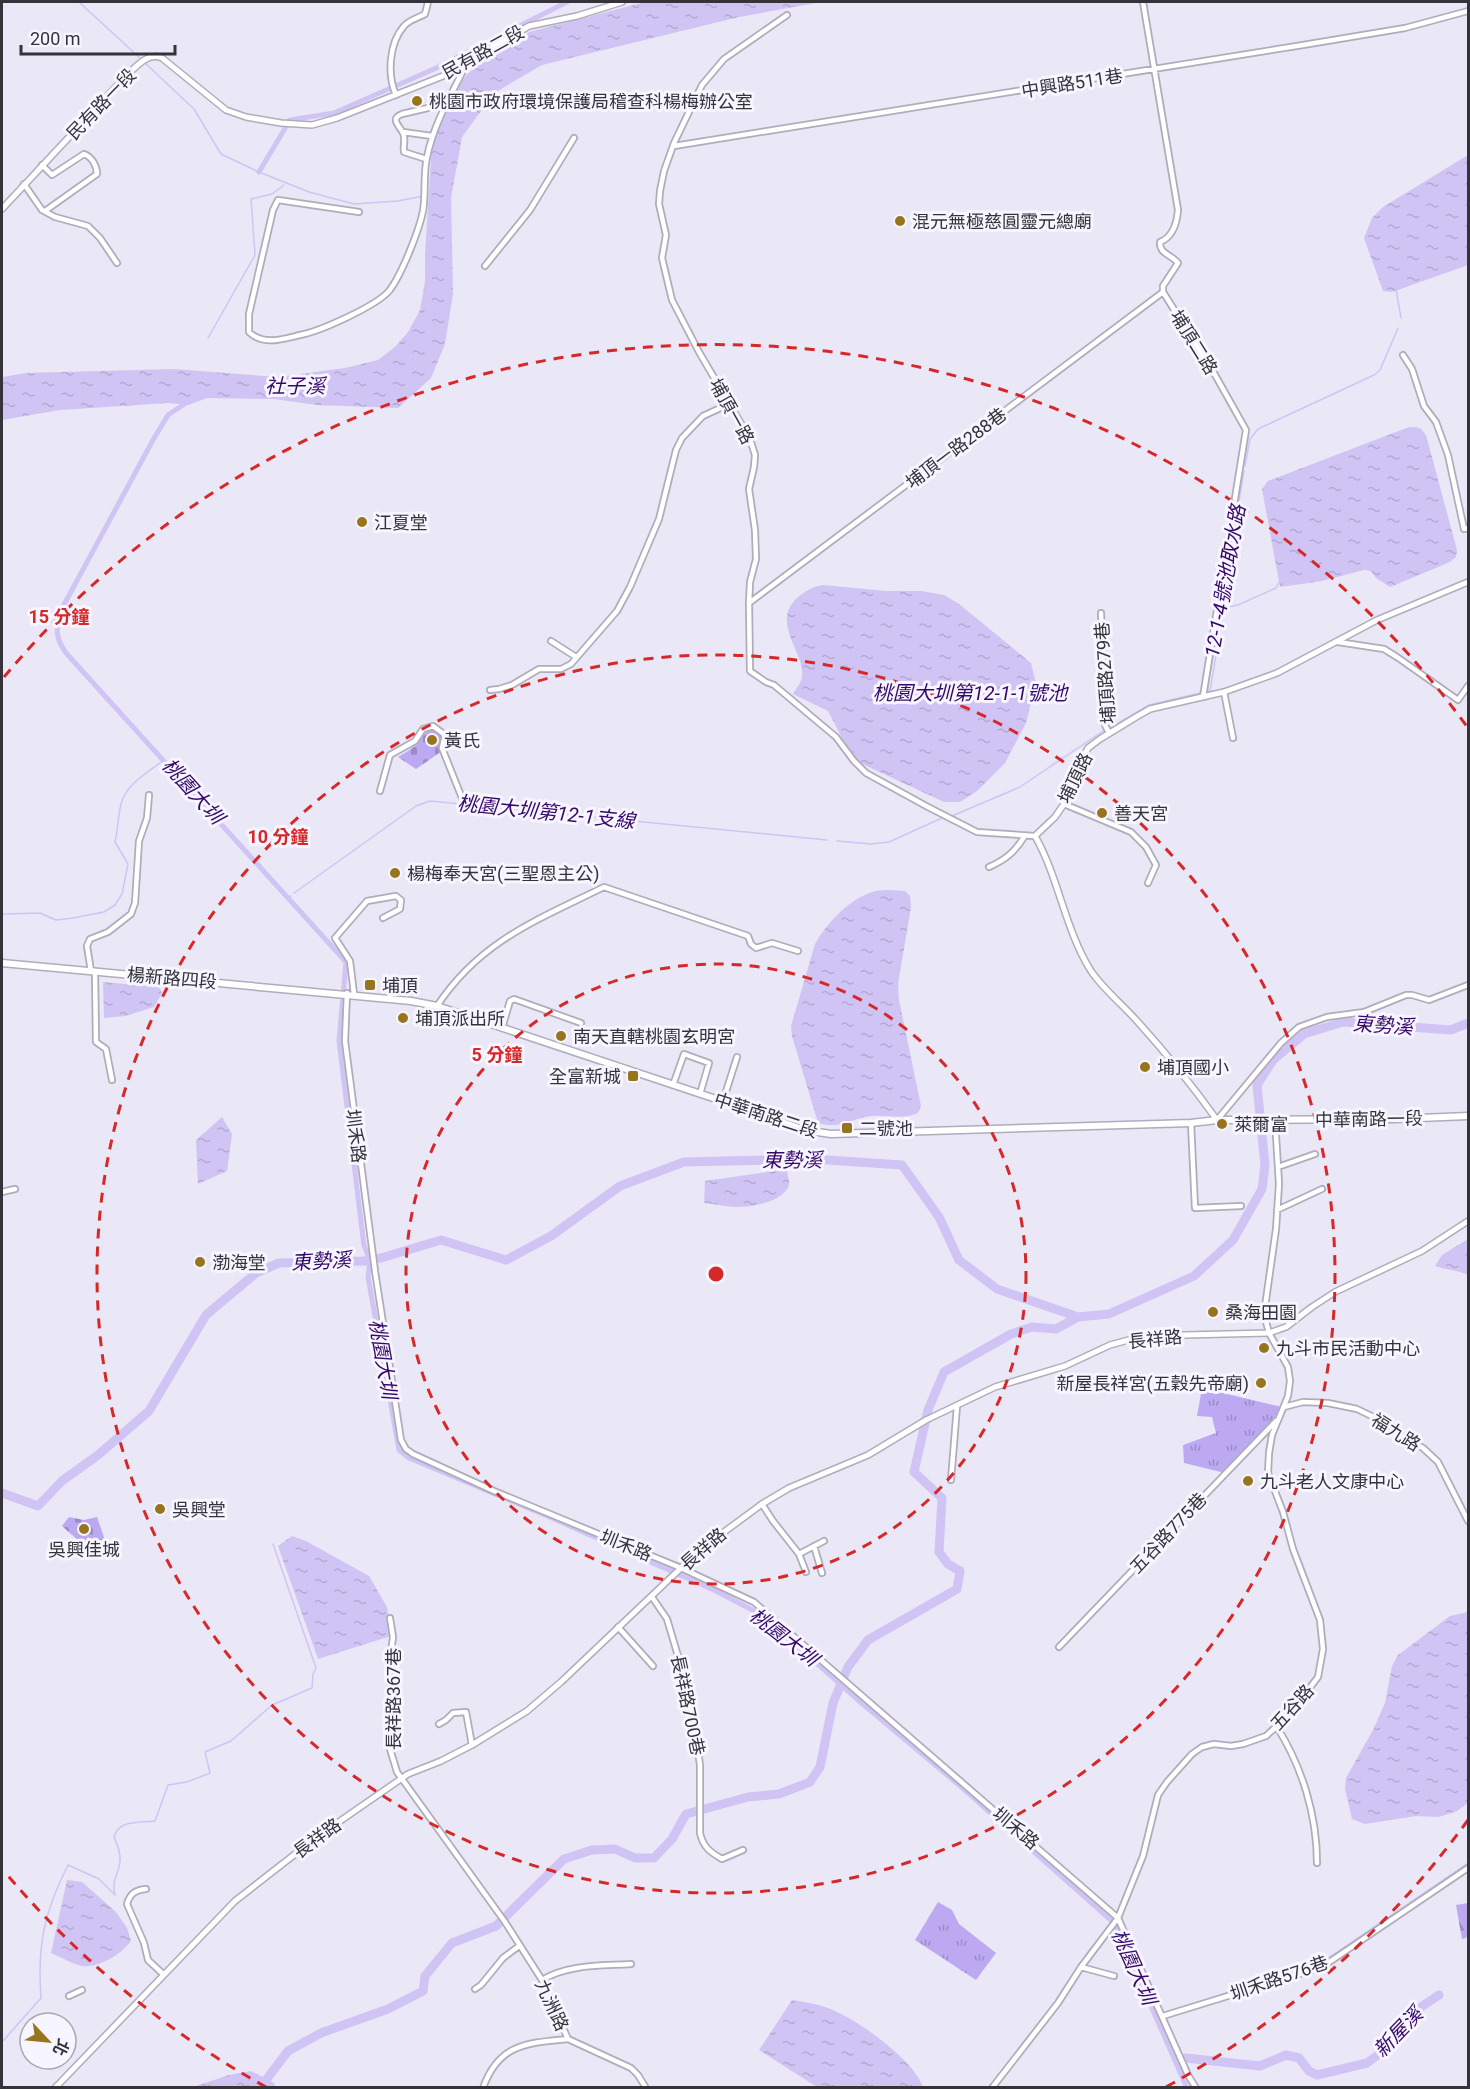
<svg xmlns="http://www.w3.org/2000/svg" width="1470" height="2089" viewBox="0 0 1470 2089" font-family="Roboto,'Noto Sans TC',sans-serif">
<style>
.grass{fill:url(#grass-tufts)}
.forest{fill:url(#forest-firs)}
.cemetery{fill:url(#cemetery-stones)}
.water{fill:url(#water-ripples)}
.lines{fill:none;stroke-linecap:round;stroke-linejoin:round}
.stream{stroke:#d0c4f5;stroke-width:1.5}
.canal{stroke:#d0c4f5;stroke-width:5}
.river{stroke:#d0c4f5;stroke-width:9}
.minor-casing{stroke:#b0acbb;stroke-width:8}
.tertiary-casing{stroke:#b0acbb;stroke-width:8}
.secondary-casing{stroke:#b0acbb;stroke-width:9}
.minor{stroke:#fff;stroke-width:4.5}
.tertiary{stroke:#fff;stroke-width:5}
.secondary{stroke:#fff;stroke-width:6}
.ring{fill:none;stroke:#d62828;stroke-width:3;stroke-dasharray:10 8}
.poi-dot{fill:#97751e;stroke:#f7f5ff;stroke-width:2}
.labels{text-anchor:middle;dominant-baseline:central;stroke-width:6;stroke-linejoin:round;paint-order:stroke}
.street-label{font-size:18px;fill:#353339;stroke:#f7f5ff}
.poi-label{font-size:18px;fill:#353339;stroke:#f7f5ff;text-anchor:start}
.water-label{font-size:20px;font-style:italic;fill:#350968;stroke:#f7f5ff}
.centre{fill:#d62828;stroke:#f7f5ff;stroke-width:3}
.ring-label{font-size:18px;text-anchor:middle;font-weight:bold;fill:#d62828;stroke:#f7f5ff;stroke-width:6;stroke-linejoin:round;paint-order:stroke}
</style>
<defs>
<pattern id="grass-tufts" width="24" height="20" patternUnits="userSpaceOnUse" patternTransform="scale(1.5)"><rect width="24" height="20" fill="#bda9f2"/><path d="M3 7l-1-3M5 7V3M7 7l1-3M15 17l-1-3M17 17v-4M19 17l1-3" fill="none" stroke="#9a8ac5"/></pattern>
<pattern id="forest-firs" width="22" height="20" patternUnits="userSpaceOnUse" patternTransform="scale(1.5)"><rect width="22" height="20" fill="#bda9f2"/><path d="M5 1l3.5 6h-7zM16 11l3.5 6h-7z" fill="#9a8ac5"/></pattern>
<pattern id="cemetery-stones" width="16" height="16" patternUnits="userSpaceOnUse" patternTransform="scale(1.5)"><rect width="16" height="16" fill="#bda9f2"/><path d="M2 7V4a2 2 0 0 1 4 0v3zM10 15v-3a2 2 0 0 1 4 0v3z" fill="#9a8ac5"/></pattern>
<pattern id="water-ripples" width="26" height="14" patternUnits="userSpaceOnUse" patternTransform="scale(1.5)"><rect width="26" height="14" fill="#d0c4f5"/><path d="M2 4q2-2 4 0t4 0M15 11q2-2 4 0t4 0" fill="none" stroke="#b3a9d3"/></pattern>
</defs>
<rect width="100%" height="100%" fill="#eae7f6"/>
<!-- grass -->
<path class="grass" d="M 1202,1388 L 1282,1407 L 1271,1422 L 1225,1473 L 1184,1463 L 1183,1445 L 1216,1433 L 1212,1417 L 1197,1416 Z
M 938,1902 L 952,1910 L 959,1924 L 996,1953 L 976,1980 L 915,1940 Z"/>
<!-- forest -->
<path class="forest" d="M 1468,1903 L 1468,1934 L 1466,1938 L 1462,1939 L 1456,1905 Z"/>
<!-- cemetery -->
<path class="cemetery" d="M 430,729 L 436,731 L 443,738 L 442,751 L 416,769 L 398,757 C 404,753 410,750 416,745 C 421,740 423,733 430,729 Z
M 69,1517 L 84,1520 L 97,1517 L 106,1543 L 89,1550 L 62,1526 Z"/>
<!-- water -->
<path class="water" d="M 645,2 L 821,2 L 739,17 L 542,65 L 494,93 L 462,137 L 451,198 L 453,294 L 445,344 L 431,378 L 398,408 L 317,405 L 274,399 L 207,398 L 188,405 L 168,403 L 60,410 L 2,420 L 2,377 L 26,373 L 173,369 L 278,377 L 345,368 L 378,360 L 395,347 L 408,332 L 420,310 L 425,282 L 425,254 L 432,144 L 447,105 L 467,74 L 495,53 L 529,32 Z
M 1468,155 L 1468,265 L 1392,292 L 1383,291 L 1364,238 L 1372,218 L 1383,207 Z
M 1409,427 L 1420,428 L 1426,435 L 1457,550 L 1456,557 L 1450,562 L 1390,587 L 1376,578 L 1371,571 L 1364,570 L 1322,581 L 1280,587 L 1262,489 L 1268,481 Z
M 823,585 L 887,591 L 921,591 L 944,595 L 959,604 L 1031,663 L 1036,683 L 1026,723 L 1005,763 L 977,791 L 960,802 L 944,802 L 858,762 L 843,740 L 828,711 L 793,694 C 796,689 801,683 802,677 C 806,653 769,623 798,597 C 807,590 812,587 823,585 Z
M 891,890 L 905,891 L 910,896 L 911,907 L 898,984 L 899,1000 L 921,1106 L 918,1113 C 901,1121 883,1113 865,1117 C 848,1121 836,1129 818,1123 L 792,1036 L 791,1026 L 815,944 C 827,923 848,900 872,892 C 878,890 885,890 891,890 Z
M 103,982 L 159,987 L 162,993 L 154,1007 L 125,1016 L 104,1018 Z
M 222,1117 L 232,1134 L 227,1171 L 198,1184 L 196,1140 Z
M 775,1171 L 787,1171 C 788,1177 791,1184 787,1189 C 779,1202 752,1207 738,1207 C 727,1207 715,1204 704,1203 L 705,1181 Z
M 1468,1239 L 1468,1275 C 1458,1270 1446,1270 1435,1266 L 1442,1255 Z
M 292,1536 L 306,1541 L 369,1576 L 387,1607 L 391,1636 L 318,1659 L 278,1546 Z
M 1468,1612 L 1468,1803 L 1457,1811 L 1439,1817 L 1416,1816 L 1365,1824 L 1352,1819 L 1345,1789 L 1346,1778 L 1373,1730 L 1385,1703 L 1392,1666 L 1398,1655 L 1450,1616 Z
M 67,1880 L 82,1882 L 116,1912 L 127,1928 L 131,1941 C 122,1954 99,1968 82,1966 C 72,1964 61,1957 51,1953 Z
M 792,2000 C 804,2002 817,2004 828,2008 C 856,2018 914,2060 923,2087 L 817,2087 L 759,2050 Z
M 251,2071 L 274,2083 L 275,2087 L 198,2088 L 196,2086 L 229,2075 Z"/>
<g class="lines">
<!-- stream -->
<path class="stream" d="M 79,2 L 142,60
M 145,63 L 194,109 L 221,154 L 259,172 L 309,192 L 354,204 L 398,201 L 423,196
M 1396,290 L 1401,318
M 208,338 L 255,255 L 251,199 L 272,194 L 284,185
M 1245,466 L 1250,439 L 1258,429 L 1374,375 L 1380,370 L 1398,328
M 1207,691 L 1210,691 L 1224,608 L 1238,605 L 1276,588 L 1279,582
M 1207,692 L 1244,471
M 1110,728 L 1149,705 L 1200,693
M 952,816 L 1020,787 L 1103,731
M 837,841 L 871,844 L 889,842 L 942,818
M 294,893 L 416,806 L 430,801 L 827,840
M 289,897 L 291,896
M 2,914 L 40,913 L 56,920 L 73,918 L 104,912 L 115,905 L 122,894 L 128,864 L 115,842 C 118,829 118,816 121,804 C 126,784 148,772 164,760
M 1167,2012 L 1321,1963 L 1468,1863
M 2,2042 L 41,1998 C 37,1946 44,1912 68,1865 L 99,1879 L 115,1895 C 111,1879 119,1875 120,1861 C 121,1853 117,1844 114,1837 C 119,1819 141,1823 155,1821 L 168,1785 L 187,1782 L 210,1773 L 205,1752 L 231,1741 L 272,1705 L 312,1688 L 313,1674 L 316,1668 L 273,1544"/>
<!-- canal -->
<path class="canal" d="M 259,172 L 290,120 L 334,113 L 434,69 L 567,2
M 189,401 L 168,415 L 153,440 L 60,612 C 56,631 55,637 66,653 L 346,962 L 339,1041 L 364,1246 C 370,1256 370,1266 368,1277 L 399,1450 L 409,1458 L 545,1515 L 716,1591 L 762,1615 L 858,1700 L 959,1785 L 1115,1924 L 1187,2088"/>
<!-- river -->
<path class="river" d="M 2,1493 L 38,1506 L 62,1481 L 98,1455 L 149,1411 L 206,1315 L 256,1273 L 279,1263 L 364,1261 L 381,1258 L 441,1240 L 506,1260 L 551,1236 L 620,1186 L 684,1162 L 812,1159 L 902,1165 L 939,1217 L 959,1260 L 997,1289 L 1078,1317 L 1109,1314 L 1194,1276 L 1233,1240 L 1262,1189 L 1265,1165 L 1257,1085 L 1273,1060 L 1304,1034 L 1343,1022 L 1451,1030 L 1468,1023
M 1186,2058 L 1260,2066 L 1286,2055 L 1299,2058 L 1309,2071 L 1317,2075 L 1367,2063 L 1390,2046 L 1421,2007 L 1439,1995
M 260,2088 L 288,2051 L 321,2033 L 388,2009 L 423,1991 L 425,1976 L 452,1943 L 496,1926 L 564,1859 L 592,1850 L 615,1849 L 635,1858 L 654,1858 L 672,1839 L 686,1814 L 748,1797 L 779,1794 L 810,1782 L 820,1767 L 833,1703 L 848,1667 L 868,1640 L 957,1589 L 960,1571 L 948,1564 L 939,1552 L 942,1498 L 914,1472 L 928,1410 L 944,1372 L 1011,1334 L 1032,1327 L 1056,1329 L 1078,1317"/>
<defs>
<path id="minor" d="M 1143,2 L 1178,210 C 1177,222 1173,237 1160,242 C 1159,254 1171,254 1178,263 L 1163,286 L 1163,292 L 1214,373 L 1246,430 L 1203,697
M 787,15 L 724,59 L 702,85 L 674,143 L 664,171 L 660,191 L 659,204 L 666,235 L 662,258 L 672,300 L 699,352 L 750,439 L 755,455 L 754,467 L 749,489 L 755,530 L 756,559 L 750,582 L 749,603 L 750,671 L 766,682 L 774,685 L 836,737 L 854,761 L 866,773 L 928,807 L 977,832 L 1035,836
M 396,95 C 387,75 389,43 404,26 C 409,20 418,18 425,14 L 428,2
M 403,132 L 432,136
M 674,146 L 1303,45 L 1405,28 L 1468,11
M 426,159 L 404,152 C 403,147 405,142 404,137 C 404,128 387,120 402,114 L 445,104
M 42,165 L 52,175 L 84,154 C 92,157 97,166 97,174 L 45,211
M 24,184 L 42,210 L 55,217 L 88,226 L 100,238 L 117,263
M 359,212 L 278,200 L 273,210 L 249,314 L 249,332 C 263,346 283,339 300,335 C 321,331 376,306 389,291 C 401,276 419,231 423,211 C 426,194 423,175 427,157 C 433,127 448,100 462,73 L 459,67
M 485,266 L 530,210 L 574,138
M 1403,355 L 1412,369 L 1424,406 L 1436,422 L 1448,455 L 1464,529 L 1468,528
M 749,603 L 1163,292
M 1101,613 L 1105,725 L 1109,733
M 551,641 L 576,657
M 1338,642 L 1384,649 L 1397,657 L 1458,700 L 1468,686
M 490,690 L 499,689 L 512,685 L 539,669 L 561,669 L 571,664 L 617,611 L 630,587 L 659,519 L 676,450 L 682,438 L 703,416 L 729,404
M 1224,692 L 1233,738
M 380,791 L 390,755 L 415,741 L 423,729 L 433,726 L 445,735 L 442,748 L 462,798
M 1064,804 L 1131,832 L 1146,847 L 1156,865 L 1148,883
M 989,867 C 1005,860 1015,852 1024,837
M 91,971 L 87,946 L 90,939 L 108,932 L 131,914 L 135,903 L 139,841 L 147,818 L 149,795
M 95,971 L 96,1042 L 106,1049 L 112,1080
M 347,993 L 345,1041 L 375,1271 L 401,1440 L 406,1449 L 413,1454 L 494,1491 L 681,1568 L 754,1602 L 1118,1918 L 1188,2075 L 1196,2088
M 354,994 L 350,961 L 335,938 L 367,901 L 396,896 L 401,900 L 400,909 L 383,918
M 437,1006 C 480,941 537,920 604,887 L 748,936 L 751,944 L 756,948 L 772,943 L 798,951
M 502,1028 L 510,1001 L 514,999 L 581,1023
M 673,1085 L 684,1054 L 709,1063 L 700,1094
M 723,1101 L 737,1057
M 1217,1120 L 1281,1043 L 1299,1027 L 1327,1017 L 1364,1012 L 1406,995 L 1412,995 L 1429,1000 L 1468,985
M 1191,1123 L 1195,1208 L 1241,1206
M 1278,1167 L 1315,1154
M 2,1192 L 15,1189
M 1277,1210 L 1322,1189
M 1284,1407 L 1303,1402 L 1328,1403 L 1357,1409 L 1388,1424 L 1398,1434 L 1423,1448 L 1438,1462 L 1468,1521
M 951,1480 L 957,1406
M 762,1504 L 773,1521 L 799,1554 L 806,1572
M 814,1546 L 822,1573
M 799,1554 L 824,1541
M 652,1597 L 667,1619 L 689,1693 L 700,1765 L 700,1833 C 703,1847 710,1852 722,1859 L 743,1850
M 390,1618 L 393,1637 L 389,1669 L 393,1734 L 390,1749 L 397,1772 L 505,1922 L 542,1980 L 568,2039 L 631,2068 L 638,2075 L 646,2088
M 618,1627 L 653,1666
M 1059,1647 L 1276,1421
M 439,1724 L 446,1720 L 453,1713 L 466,1712 L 472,1745
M 1277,1727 C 1302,1767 1317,1815 1317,1863
M 146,1889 C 136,1890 130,1893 127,1904 L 144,1943 L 148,1960 L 163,1974
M 1081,1967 L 1114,1976
M 542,1980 C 568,1964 602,1966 631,1964
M 475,1989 L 481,1985 L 503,1958 L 519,1946
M 69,1996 L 82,1990
M 1163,2016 L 1322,1967 L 1468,1868
M 483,2088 C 499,2043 528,2043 568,2039
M 992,2088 L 1058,2003 L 1081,1967 L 1118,1918 L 1143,1856 L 1158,1795 L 1167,1782 L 1192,1754 L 1202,1747 L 1214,1744 L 1231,1746 L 1243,1744 L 1266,1736 L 1290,1714 L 1318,1677 L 1323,1649 L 1320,1620 L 1293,1549 L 1283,1512 L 1268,1473 L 1269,1453 L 1272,1435 L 1288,1396 L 1290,1381 L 1288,1367 L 1269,1333 L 1264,1314 L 1276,1229 L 1279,1184 L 1275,1119"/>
<path id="tertiary" d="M 2,209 L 127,75 C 137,66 148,52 162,58 L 226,110 L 246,117 L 281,123 L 312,125 L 337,118 L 443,76 L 529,26 L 577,16 L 622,2
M 1217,1120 C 1192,1085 1166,1053 1137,1021 C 1122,1004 1104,990 1091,971 C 1065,930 1059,878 1035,836 L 1055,817 L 1064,804 L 1077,769 L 1088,748 L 1100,739 L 1136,717 L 1150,709 L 1224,692 L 1277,673 L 1377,620 L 1468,582
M 55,2088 L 235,1901 L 317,1837 L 408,1774 L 441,1761 L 472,1745 L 527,1711 L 561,1682 L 701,1549 L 762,1504 L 789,1488 L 868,1455 L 926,1420 L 995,1387 L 1065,1366 L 1110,1345 L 1143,1336 L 1269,1333 L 1286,1327 L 1312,1307 L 1335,1292 L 1422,1251 L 1468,1221"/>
<path id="secondary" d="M 2,963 L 411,1001 L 437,1006 L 746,1109 L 804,1130 L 831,1134 L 1191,1123 L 1217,1120 L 1395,1119 L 1468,1116"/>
</defs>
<!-- minor casing -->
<use href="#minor" class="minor-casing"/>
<!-- tertiary casing -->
<use href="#tertiary" class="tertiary-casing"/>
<!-- secondary casing -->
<use href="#secondary" class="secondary-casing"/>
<!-- minor -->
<use href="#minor" class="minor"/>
<!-- tertiary -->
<use href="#tertiary" class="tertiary"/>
<!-- secondary -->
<use href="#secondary" class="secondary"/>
</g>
<!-- distance rings -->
<g class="ring">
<circle cx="716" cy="1274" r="310"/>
<circle cx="716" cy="1274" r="619"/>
<path d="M1468 1820A929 929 0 0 1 1166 2087M266 2087A929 929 0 0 1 4 1871M4 677A929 929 0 0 1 1468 728"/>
</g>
<!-- markers -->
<g class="poi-dot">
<circle cx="417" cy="101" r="6"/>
<circle cx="900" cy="221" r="6"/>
<circle cx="362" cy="522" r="6"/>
<circle cx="432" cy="740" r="6"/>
<circle cx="1102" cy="813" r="6"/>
<circle cx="395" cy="873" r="6"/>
<rect x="364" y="979" width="12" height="12" rx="3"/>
<circle cx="403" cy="1018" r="6"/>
<circle cx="561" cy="1036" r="6"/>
<circle cx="1145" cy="1067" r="6"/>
<rect x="627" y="1070" width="12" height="12" rx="3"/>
<circle cx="1222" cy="1124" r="6"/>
<rect x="841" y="1122" width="12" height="12" rx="3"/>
<circle cx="200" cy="1262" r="6"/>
<circle cx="1213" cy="1312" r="6"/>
<circle cx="1264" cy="1348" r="6"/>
<circle cx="1261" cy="1383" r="6"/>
<circle cx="1248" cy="1481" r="6"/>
<circle cx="160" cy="1509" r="6"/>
<circle cx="84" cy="1529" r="6"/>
</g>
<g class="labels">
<!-- street labels -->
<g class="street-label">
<text transform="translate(483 52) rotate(-29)">民有路二段</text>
<text transform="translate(1072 83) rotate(-9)">中興路511巷</text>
<text transform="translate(101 104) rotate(-46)">民有路一段</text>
<text transform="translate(1194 342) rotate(58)">埔頂二路</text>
<text transform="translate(732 411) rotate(61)">埔頂一路</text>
<text transform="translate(956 448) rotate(-37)">埔頂一路288巷</text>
<text transform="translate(1105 673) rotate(-94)">埔頂路279巷</text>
<text transform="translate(1075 778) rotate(-64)">埔頂路</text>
<text transform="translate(172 978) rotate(5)">楊新路四段</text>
<text transform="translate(766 1115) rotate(18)">中華南路二段</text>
<text transform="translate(1369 1119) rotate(-1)">中華南路一段</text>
<text transform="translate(356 1136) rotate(83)">圳禾路</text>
<text transform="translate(1155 1339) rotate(-6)">長祥路</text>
<text transform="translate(1396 1432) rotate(32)">福九路</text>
<text transform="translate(1168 1533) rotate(-47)">五谷路775巷</text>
<text transform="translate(626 1545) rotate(22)">圳禾路</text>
<text transform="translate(703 1549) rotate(-41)">長祥路</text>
<text transform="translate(393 1699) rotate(-90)">長祥路367巷</text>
<text transform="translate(688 1705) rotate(78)">長祥路700巷</text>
<text transform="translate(1292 1707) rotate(-48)">五谷路</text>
<text transform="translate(1016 1828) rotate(40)">圳禾路</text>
<text transform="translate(317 1838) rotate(-36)">長祥路</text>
<text transform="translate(1279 1978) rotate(-19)">圳禾路576巷</text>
<text transform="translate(552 2005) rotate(65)">九洲路</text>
</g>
<!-- poi labels -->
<g class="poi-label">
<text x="429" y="101">桃園市政府環境保護局稽查科楊梅辦公室</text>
<text x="912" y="221">混元無極慈圓靈元總廟</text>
<text x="374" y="522">江夏堂</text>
<text x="444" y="740">黃氏</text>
<text x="1114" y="813">善天宮</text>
<text x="407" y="873">楊梅奉天宮(三聖恩主公)</text>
<text x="382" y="985">埔頂</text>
<text x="415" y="1018">埔頂派出所</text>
<text x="573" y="1036">南天直轄桃園玄明宮</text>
<text x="1157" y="1067">埔頂國小</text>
<text x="621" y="1076" text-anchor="end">全富新城</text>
<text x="1234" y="1124">萊爾富</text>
<text x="859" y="1128">二號池</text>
<text x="212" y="1262">渤海堂</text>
<text x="1225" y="1312">桑海田園</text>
<text x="1276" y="1348">九斗市民活動中心</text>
<text x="1249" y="1383" text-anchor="end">新屋長祥宮(五穀先帝廟)</text>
<text x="1260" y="1481">九斗老人文康中心</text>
<text x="172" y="1509">吳興堂</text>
<text x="84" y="1549" text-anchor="middle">吳興佳城</text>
</g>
<!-- water labels -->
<g class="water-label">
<text x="295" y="386">社子溪</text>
<text transform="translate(1225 581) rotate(-80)">12-1-4號池取水路</text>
<text x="970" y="693">桃園大圳第12-1-1號池</text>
<text transform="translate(193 791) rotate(48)">桃園大圳</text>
<text transform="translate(546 812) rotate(6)">桃園大圳第12-1支線</text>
<text transform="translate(1383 1025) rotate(4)">東勢溪</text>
<text x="792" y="1160">東勢溪</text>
<text transform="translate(321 1261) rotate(-3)">東勢溪</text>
<text transform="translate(383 1359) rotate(80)">桃園大圳</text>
<text transform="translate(784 1637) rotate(38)">桃園大圳</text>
<text transform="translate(1134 1967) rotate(66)">桃園大圳</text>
<text transform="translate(1398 2032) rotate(-46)">新屋溪</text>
</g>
</g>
<circle cx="716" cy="1274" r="9" class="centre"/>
<g class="ring-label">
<text x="59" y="623">15 分鐘</text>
<text x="278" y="843">10 分鐘</text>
<text x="497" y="1061">5 分鐘</text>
</g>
<!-- border -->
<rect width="1470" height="2089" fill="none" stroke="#353339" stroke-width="6"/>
<!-- north arrow -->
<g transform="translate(48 2041) rotate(116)"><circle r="28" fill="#f7f5ff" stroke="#a9a7b0" stroke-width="1.5"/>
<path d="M0-4.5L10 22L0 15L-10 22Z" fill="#97751e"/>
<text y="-9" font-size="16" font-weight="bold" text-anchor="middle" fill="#353339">北</text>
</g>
<!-- scale -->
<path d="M21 45v9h154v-9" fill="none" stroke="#353339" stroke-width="3"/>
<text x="30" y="45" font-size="18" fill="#353339" stroke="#f7f5ff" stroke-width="4.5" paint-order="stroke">200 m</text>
</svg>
